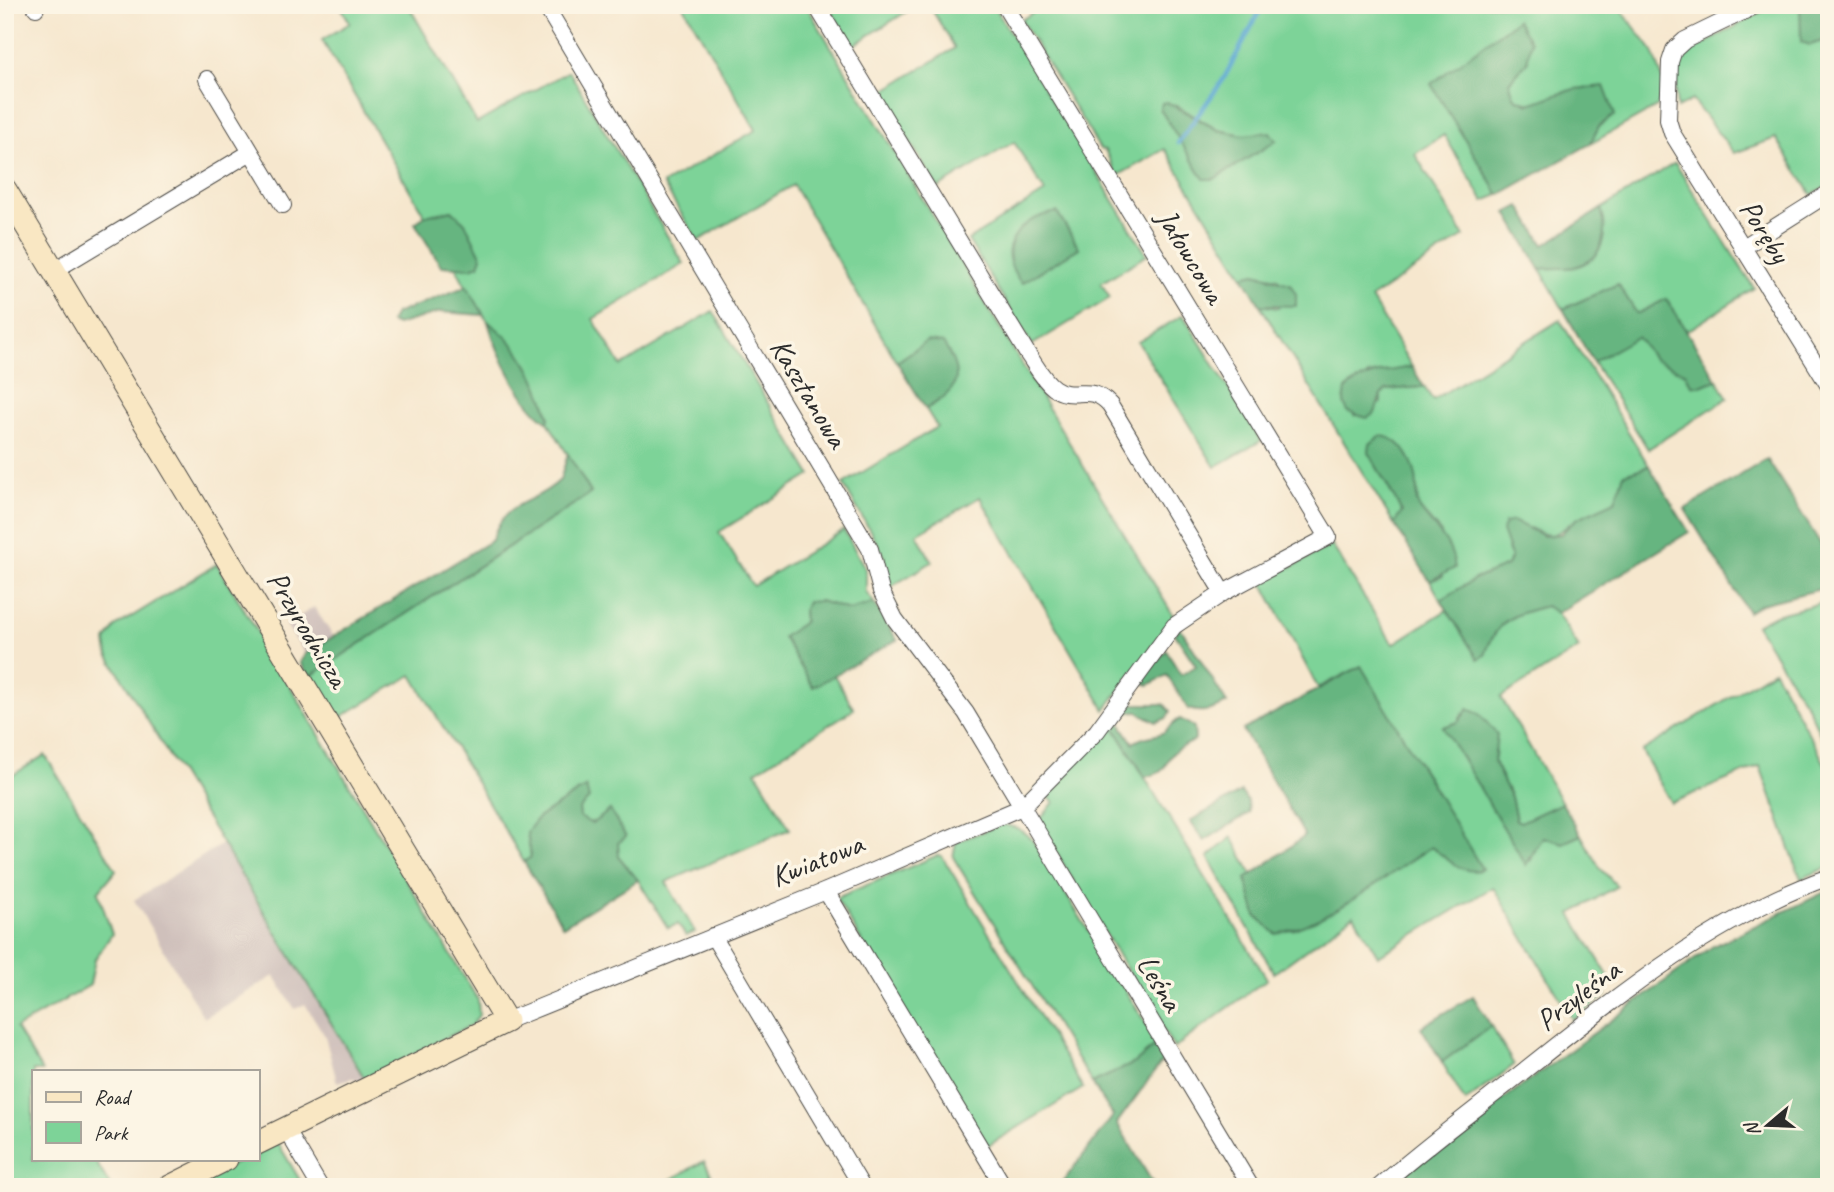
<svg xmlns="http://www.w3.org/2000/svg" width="1834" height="1192" viewBox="0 0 1834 1192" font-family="Caveat,sans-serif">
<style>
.industrial{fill:#cfc0bb}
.green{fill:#7dd398;stroke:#547f62;stroke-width:2;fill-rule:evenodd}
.forest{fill:#66b580;stroke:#487056;stroke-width:2}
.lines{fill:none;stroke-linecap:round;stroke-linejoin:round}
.stream{stroke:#58a7d2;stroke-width:4.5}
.street-casing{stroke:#494743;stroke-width:18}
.secondary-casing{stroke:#494743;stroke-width:25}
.street{stroke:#fff;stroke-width:16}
.secondary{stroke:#f9e7c3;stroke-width:23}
.labels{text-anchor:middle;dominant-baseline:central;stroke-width:7;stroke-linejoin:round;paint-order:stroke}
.street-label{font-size:30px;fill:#2b2b2b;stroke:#fcf5e5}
</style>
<rect width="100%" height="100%" fill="#fcf5e5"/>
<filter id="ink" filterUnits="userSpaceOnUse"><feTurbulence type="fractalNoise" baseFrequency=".0143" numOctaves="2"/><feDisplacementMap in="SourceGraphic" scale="14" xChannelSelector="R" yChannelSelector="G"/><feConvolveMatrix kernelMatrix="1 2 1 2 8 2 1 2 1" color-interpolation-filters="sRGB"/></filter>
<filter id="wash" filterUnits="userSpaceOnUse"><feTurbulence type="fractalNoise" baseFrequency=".00686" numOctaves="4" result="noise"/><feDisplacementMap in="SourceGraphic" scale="28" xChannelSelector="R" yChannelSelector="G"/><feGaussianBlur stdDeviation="1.57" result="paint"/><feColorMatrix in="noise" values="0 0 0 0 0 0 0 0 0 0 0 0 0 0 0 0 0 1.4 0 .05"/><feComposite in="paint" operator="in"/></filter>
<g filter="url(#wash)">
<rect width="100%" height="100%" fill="#f6e7ce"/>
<!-- industrial -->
<path class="industrial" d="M 314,607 L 333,636 L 305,654 L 286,625 Z
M 222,844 L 365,1079 L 360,1082 L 353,1078 L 337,1082 L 325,1036 L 305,1004 L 295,1009 L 274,976 L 204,1018 L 134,900 Z"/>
<!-- green -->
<path class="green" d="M 340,5 L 408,5 L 477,123 L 569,71 L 684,264 L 593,319 L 621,366 L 713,311 L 811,475 L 719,532 L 753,586 L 844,530 L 866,570 L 866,592 L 874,603 L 849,610 L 820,601 L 803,611 L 804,622 L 784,637 L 813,687 L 834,675 L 854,709 L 756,771 L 790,829 L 666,882 L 695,932 L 686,936 L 678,924 L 668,928 L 638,880 L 619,857 L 610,810 L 598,821 L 587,823 L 580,817 L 579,809 L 582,804 L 579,791 L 538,818 L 527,832 L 531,857 L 524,862 L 412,675 L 339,718 L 334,718 L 309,677 L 591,493 L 548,422 L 549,416 C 538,377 517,350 489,322 C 475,308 465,283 455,266 L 479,265 L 452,210 L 425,216 L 322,40 L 350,23 Z
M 683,5 L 806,5 L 1174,617 L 1105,710 L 980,497 L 917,534 L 932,562 L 887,589 L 884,555 L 843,484 L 937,427 L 926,409 L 945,397 L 927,341 L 897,362 L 793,185 L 698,241 L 663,184 L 756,130 Z
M 828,5 L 917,5 L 852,46 Z
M 929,5 L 993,5 L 1147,255 L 1101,283 L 1110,298 L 1032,345 L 968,240 L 1045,192 L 1014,142 L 938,188 L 880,93 L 955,48 ZM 1057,212 L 1079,248 L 1022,283 C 988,241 1024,229 1057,212 Z
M 1045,5 L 1618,5 L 1653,52 L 1665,85 L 1658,106 L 1590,144 L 1599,126 L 1515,98 L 1509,82 L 1527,62 L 1432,84 L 1499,195 L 1484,201 L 1444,135 L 1415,154 L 1464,236 L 1371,298 L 1412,367 L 1368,375 L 1344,403 L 1355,416 L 1381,403 L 1381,395 L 1386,390 L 1424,387 L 1433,400 L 1560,320 L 1649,466 L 1624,474 L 1615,501 C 1603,508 1591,511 1579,518 C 1557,530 1558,543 1530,528 L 1507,548 L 1511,556 L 1507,566 L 1475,579 L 1441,600 L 1430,581 L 1443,576 L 1441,533 L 1418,507 L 1417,487 L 1380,436 L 1370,444 L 1369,453 L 1403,513 L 1394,524 L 1260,305 L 1278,308 L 1278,278 L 1255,273 L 1243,276 L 1165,149 L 1117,176 L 1105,150 L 1100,149 L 1021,20 ZM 1176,105 L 1218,130 L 1276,141 L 1214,179 L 1205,179 L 1161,109 Z
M 1774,5 L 1800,5 L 1802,27 L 1810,45 L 1829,39 L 1829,185 L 1812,195 L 1776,138 L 1734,153 L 1692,100 L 1677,108 L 1673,66 L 1681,57 Z
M 1675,163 L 1754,288 L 1687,331 L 1667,299 L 1637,314 L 1618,284 L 1563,309 L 1540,269 C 1551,267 1564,269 1574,267 C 1603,260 1609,233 1601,209 Z
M 1183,315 L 1261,441 L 1215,467 L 1138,342 Z
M 1637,336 L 1654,359 L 1685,373 L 1692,385 L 1700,386 L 1717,380 L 1728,398 L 1648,449 L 1593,362 Z
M 1332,545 L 1393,644 L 1447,610 L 1478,659 L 1485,655 C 1497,620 1512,615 1546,606 L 1557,613 L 1579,648 L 1501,697 L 1562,803 L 1520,823 L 1516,820 L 1511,797 L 1494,762 L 1496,751 L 1462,714 L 1458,722 L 1531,860 L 1538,842 L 1543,837 L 1562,843 L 1581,835 L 1600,868 L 1617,886 L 1571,914 L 1612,982 L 1602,990 L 1606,995 L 1573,1020 L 1493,887 L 1378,956 L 1354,915 L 1274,973 L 1208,857 L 1232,837 L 1252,874 L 1246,879 L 1293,930 L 1347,903 L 1431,847 L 1453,863 L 1361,666 L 1318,688 L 1261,580 L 1287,563 L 1291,567 Z
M 217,564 L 478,1000 L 479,1015 L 472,1025 L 365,1079 L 108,655 L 106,641 L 115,627 Z
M 1829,601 L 1829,733 L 1822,738 L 1807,706 L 1756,625 L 1775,615 Z
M 1774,670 L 1829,771 L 1829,867 L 1801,879 L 1760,766 L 1671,803 L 1642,751 Z
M 1111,722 L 1267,979 L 1174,1048 L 1038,822 L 1054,802 L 1046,795 Z
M 45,755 L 116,870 L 98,892 L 112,934 L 95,959 L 90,985 L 16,1028 L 42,1071 L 33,1071 L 33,1159 L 94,1159 L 111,1187 L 5,1187 L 5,780 Z
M 1002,824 L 1017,828 L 1031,838 L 1158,1043 L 1135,1063 L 1092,1083 L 953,857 L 956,842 Z
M 938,855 L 942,856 L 1083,1088 L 984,1148 L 836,898 Z
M 1491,1026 L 1514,1065 L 1465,1102 L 1442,1062 Z
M 278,1143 L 304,1187 L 187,1187 L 244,1159 L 257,1159 L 257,1153 Z
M 704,1161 L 718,1187 L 657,1187 Z"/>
<!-- forest -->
<path class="forest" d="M 1800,5 L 1829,5 L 1829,39 L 1810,45 L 1801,42 Z
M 1517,20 L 1531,42 L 1527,62 L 1509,82 L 1515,98 L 1529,104 L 1574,89 L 1604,86 L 1615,115 L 1599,126 L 1590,144 L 1499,195 L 1431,84 Z
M 1167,102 L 1218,130 L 1243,135 L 1270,132 L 1276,141 L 1214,179 L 1204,179 L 1160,109 L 1162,103 Z
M 1520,206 L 1544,245 L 1601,209 C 1609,233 1603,260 1574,267 C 1564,269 1551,267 1540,269 L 1507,213 Z
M 452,210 L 465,223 L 482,257 L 479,265 L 471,268 L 441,266 L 415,223 L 425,216 Z
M 1057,212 L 1079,248 L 1021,283 C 994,247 1018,219 1057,212 Z
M 1255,273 L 1290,284 L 1296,294 L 1296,306 L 1260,305 L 1243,276 Z
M 1618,284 L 1637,314 L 1666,299 L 1717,380 L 1700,386 L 1692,385 L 1685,373 L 1654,359 L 1637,337 L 1593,362 L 1563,309 Z
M 467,286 L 484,315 L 440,312 L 397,325 L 390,322 L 395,314 Z
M 488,322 C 520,343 539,381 549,416 L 548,422 C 521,404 497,353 488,322 Z
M 927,341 L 943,343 C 966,378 958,390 926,409 L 897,362 Z
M 1412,367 L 1424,387 L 1386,390 L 1381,395 L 1375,413 L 1367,418 L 1348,412 L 1344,403 L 1346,389 C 1365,373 1388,371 1412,367 Z
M 1380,436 C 1403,437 1417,466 1417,488 C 1417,496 1415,501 1420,509 C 1434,529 1452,541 1455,568 L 1430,581 L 1394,524 L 1402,512 L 1369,453 L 1370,444 Z
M 568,454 L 591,493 L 309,677 L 300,663 L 305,654 L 492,540 C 506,497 532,507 560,480 Z
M 1767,459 L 1829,557 L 1829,587 L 1761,604 L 1748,612 L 1685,509 Z
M 1649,466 L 1689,532 L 1557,613 L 1546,606 C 1511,615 1497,619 1485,655 L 1478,659 L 1441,600 L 1475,579 L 1507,566 L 1511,556 L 1502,531 L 1505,523 L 1513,521 L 1544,536 L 1561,534 L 1576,519 L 1615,501 L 1624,474 Z
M 820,601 L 849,610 L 874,603 L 897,640 L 813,687 L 783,637 L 804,622 L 803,611 L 807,602 Z
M 1180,627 L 1227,703 C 1214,710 1203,714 1188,709 L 1167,675 L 1149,685 L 1141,682 L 1166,650 L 1181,675 L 1196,666 L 1175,634 Z
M 1361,666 L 1482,869 C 1463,877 1446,857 1431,847 C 1383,877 1333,922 1276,934 L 1256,916 L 1246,879 L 1305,836 L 1243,730 Z
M 1128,700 L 1135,704 L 1164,704 L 1170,711 L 1167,718 L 1156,722 L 1138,712 L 1130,712 L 1118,720 L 1133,743 C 1145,735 1148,738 1160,734 C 1168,731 1172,723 1180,719 L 1194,727 L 1195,739 C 1189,746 1181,745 1175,751 C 1161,764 1171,772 1145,777 L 1111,722 Z
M 1468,709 L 1479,714 L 1497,734 L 1494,762 L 1511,797 L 1516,820 L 1521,822 L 1562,803 L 1581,835 L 1563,843 L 1543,837 L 1526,865 L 1443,727 L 1458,722 Z
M 586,787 L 589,799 L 579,809 L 580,817 L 592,824 L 610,810 L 626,837 L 618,843 L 619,857 L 638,880 L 563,926 L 524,862 L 531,857 L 527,832 L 538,818 Z
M 1241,792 L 1248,802 L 1249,813 L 1204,841 L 1190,821 Z
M 1829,890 L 1829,1187 L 1406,1187 L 1408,1169 L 1713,946 Z
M 1473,996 L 1491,1026 L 1442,1062 L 1421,1027 Z
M 1158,1043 L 1166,1056 L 1117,1123 L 1155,1187 L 1059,1187 L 1113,1116 L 1092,1083 L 1135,1063 Z"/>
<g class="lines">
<!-- stream -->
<path class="stream" d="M 1178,143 L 1223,80 L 1263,5"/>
</g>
</g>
<g filter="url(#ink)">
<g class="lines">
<defs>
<path id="street" d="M 34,5 L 36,8
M 545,5 L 870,549 L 881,591 L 895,619 L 966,713 L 1251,1187
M 816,5 L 1027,353 C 1035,364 1043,380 1054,388 C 1074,402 1090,382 1110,405 L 1223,593
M 1757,5 L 1685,40 L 1674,50 L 1670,62 L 1668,120 L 1672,133 L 1829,386
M 207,79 L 283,205
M 1742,248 L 1829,193
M 55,270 L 251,152
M 826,891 L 1004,1187
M 713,936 L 862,1187
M 506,1021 L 826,891 L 1022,807 L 1097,731 L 1174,626 L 1223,593 L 1328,537 L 1004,5
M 286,1129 L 320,1187
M 1379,1187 C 1426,1146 1476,1109 1525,1070 C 1618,996 1715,917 1829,877"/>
<path id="secondary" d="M 5,190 L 506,1021 L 257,1143
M 170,1187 L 226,1159"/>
</defs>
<!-- street casing -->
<use href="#street" class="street-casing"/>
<!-- secondary casing -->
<use href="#secondary" class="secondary-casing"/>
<!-- street -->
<use href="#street" class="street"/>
<!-- secondary -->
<use href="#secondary" class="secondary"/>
</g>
</g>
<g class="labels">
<!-- street labels -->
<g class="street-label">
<text transform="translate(1765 231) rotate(58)">Poręby</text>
<text transform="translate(1191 256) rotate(59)">Jałowcowa</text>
<text transform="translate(809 393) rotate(59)">Kasztanowa</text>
<text transform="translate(308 629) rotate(59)">Przyrodnicza</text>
<text transform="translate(817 860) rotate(-22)">Kwiatowa</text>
<text transform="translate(1160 983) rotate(59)">Leśna</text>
<text transform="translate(1578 995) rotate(-37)">Przyleśna</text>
</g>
</g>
<!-- margin -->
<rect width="1834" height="1192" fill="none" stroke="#fcf5e5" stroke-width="28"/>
<!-- legend -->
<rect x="32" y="1070" width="228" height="91" fill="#fcf5e5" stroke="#a8a49b" stroke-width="2"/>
<rect x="46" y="1092" width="35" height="10" fill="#f9e7c3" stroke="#a8a49b" stroke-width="2"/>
<text x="94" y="1104" font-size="21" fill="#2b2b2b">Road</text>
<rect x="46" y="1122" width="35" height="21" fill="#7dd398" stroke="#a8a49b" stroke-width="2"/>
<text x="94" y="1140" font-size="21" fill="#2b2b2b">Park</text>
<!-- north arrow -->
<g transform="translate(1768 1125) rotate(251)" stroke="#fcf5e5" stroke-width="5" paint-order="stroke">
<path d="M0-5L12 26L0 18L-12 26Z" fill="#2b2b2b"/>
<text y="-10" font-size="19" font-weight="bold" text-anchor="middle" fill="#2b2b2b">N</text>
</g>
</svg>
